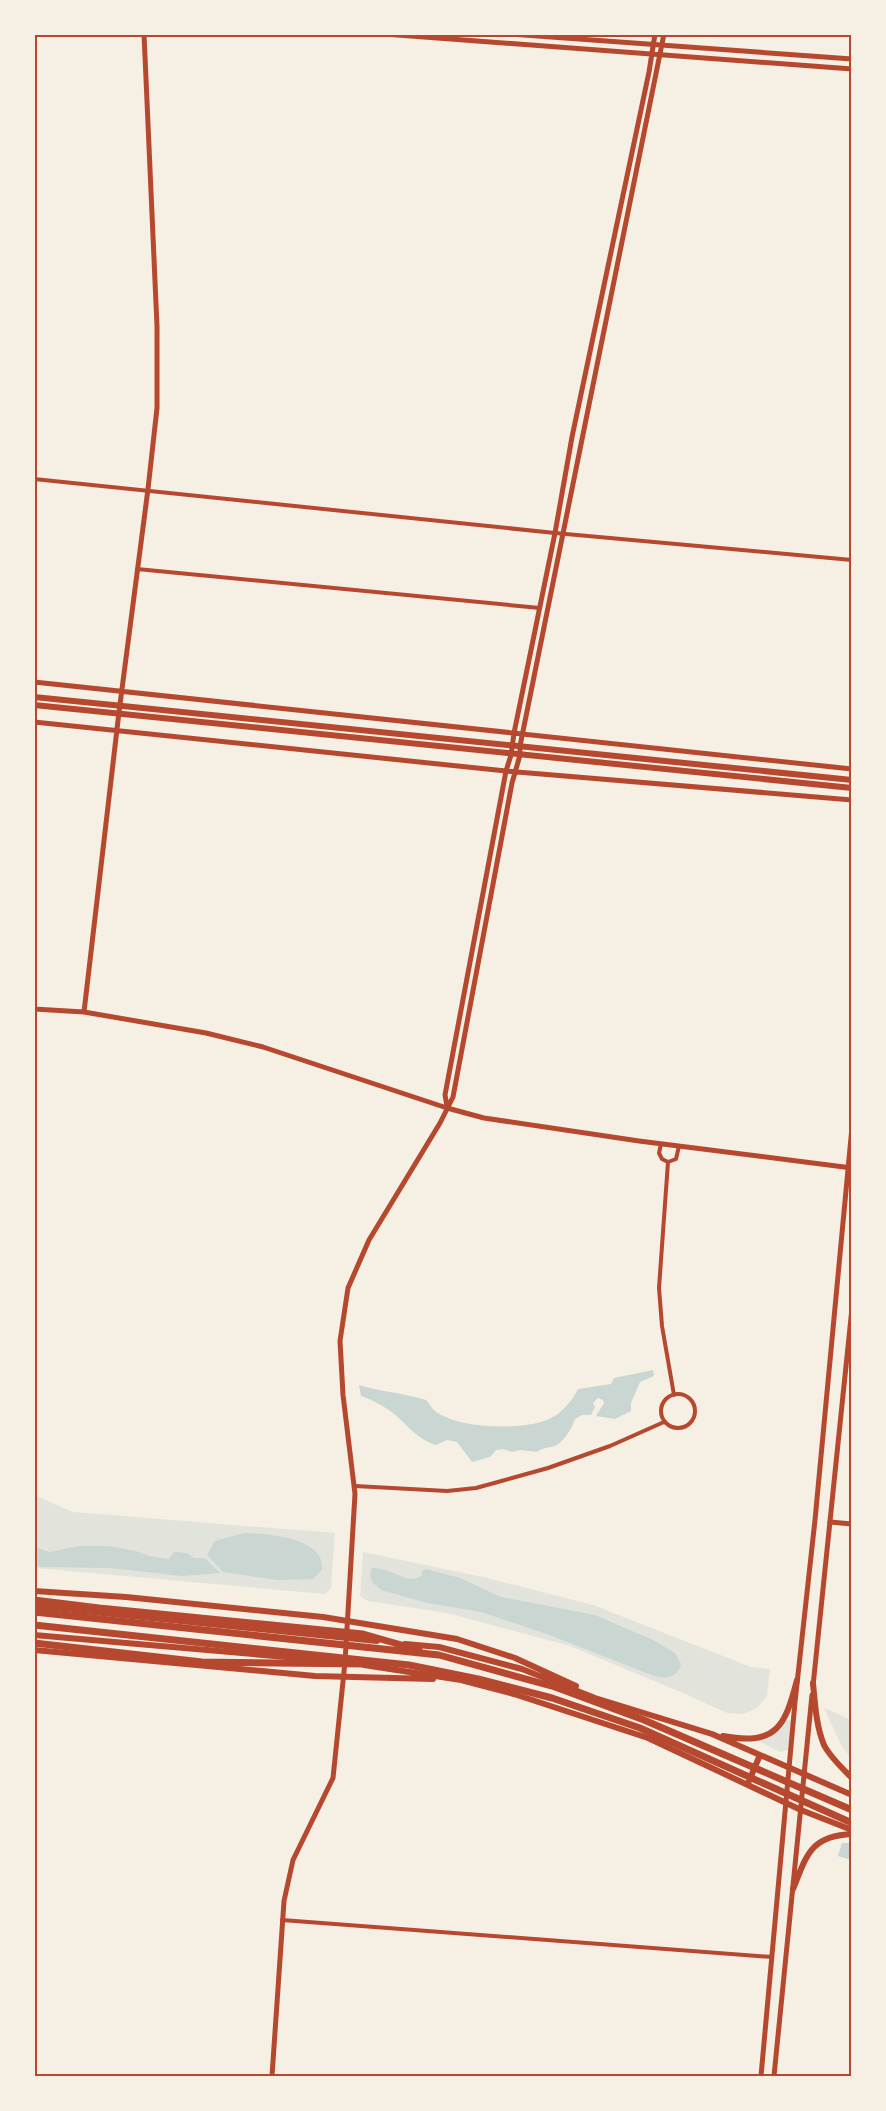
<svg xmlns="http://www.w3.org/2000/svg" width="886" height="2111" viewBox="0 0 886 2111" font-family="'Source Sans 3',sans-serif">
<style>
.green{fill:#e2e4dc}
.water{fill:#c9d6d2}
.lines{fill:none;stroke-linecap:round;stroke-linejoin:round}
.minor{stroke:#b5482f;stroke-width:4}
.tertiary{stroke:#b5482f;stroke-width:5}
.secondary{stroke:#b5482f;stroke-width:5}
.primary{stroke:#b5482f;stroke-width:6}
.trunk{stroke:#b5482f;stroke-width:7}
.neatline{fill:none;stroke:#b5482f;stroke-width:2}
</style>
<rect width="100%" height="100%" fill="#f6efe4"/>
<!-- green -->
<path class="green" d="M 34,1495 L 73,1512 L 335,1533 L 331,1588 L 325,1594 L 35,1568 Z
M 363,1552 L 483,1577 L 593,1605 L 751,1667 L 770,1669 L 767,1696 L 757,1708 L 743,1714 L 727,1713 L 683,1693 L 570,1646 L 447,1613 L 368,1601 L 360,1596 Z
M 824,1708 L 851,1720 L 851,1759 L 841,1745 Z
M 787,1720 L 791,1721 L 788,1750 L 780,1752 L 755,1739 L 781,1726 Z"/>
<!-- water -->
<path class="water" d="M 653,1370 L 654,1376 L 640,1382 L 631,1403 L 631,1411 L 615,1419 L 596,1416 L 604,1403 L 603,1400 L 598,1398 L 593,1403 L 595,1407 L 591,1415 L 582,1415 L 575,1419 C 572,1428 565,1440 557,1445 C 550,1448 543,1447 537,1452 L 520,1450 L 512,1452 L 503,1449 L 496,1450 L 490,1457 L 472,1462 L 457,1442 L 447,1440 L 436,1445 C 422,1441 412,1431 402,1421 C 391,1410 376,1401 361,1396 L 359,1385 C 381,1392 404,1393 426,1400 C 429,1403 431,1408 435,1411 C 458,1429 523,1431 549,1419 C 561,1414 573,1400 578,1389 L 611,1384 L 614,1378 Z
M 244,1533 C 267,1534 326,1537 322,1570 L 313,1579 L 277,1580 L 223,1572 L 207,1555 L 215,1541 Z
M 79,1546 L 108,1546 L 136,1551 L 149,1556 L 169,1559 L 174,1552 L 187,1553 L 194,1558 L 205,1558 L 220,1573 L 182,1576 L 110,1568 L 41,1567 L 35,1565 L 35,1547 L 49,1552 Z
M 372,1568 C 392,1567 409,1587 422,1575 L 422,1571 L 426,1569 L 460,1578 L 501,1597 L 595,1615 L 653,1640 L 675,1653 L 681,1664 C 677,1678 667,1679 654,1676 L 547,1634 L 481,1612 L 427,1603 L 381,1590 L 372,1582 L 370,1575 Z
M 842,1843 L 851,1843 L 851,1860 L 838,1856 Z"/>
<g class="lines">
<!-- minor -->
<path class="minor" d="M 34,479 L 555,533 L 852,560
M 137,569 L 540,608
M 661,1144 L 659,1153 L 662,1159 L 668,1162 L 676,1159 L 679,1146
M 668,1162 L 659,1288 L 662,1326 L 674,1395
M661 1411a17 17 0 1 1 34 0a17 17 0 1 1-34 0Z
M 355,1486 L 447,1491 L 476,1488 L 548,1468 L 610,1446 L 664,1422
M 282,1920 L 772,1957"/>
<!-- tertiary -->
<path class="tertiary" d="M 384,34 L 852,69
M 510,34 L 852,59
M 34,682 L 852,769
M 34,722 L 506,771 L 852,800
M 34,1009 L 84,1012 L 206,1033 L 263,1047 L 447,1108 L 484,1118 L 639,1141 L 852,1168
M 84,1012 L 119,712 L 148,489 L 157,408 L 157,326 L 144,34
M 447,1106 L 445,1095 L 506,771 L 511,755 L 514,733 L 555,533 L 572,437 L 649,72 L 655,34
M 830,1522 L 852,1524
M 272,2076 L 284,1901 L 293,1860 L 333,1778 L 345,1662 L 355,1494 L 343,1395 L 340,1341 L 348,1288 L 369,1240 L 440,1123 L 453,1097 L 512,783 L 520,755 L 520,746 L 664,34"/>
<!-- secondary -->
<path class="secondary" d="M 813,1686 L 852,1308
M 761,2076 L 795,1702 L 815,1520 L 852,1127
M 774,2076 L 812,1695"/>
<!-- primary -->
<path class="primary" d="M 34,697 L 852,780
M 34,705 L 852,788
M 34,1591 L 126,1597 L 323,1617 L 457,1639 L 515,1658 L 576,1686
M 34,1606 L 377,1641
M 34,1635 L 333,1661
M 405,1644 L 439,1647 L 522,1669 L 595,1698 L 712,1734 L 852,1795
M 34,1650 L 315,1676 L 433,1679
M 364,1665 L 461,1680 L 514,1694 L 648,1738 L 801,1810 L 852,1830
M 813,1683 C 815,1703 816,1726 824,1745 C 830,1757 842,1768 852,1778
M 723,1736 C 777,1746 785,1726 797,1680
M 749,1781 L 760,1755
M 793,1889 C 807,1855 810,1836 852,1834"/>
<!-- trunk -->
<path class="trunk" d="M 34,1600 L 99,1608 L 363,1634 L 419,1650
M 34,1612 L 439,1655 L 555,1687 L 644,1720 L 852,1810
M 34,1625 L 409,1665 L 478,1679 L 552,1698 L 640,1728 L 852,1823
M 34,1643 L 202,1662 L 367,1664"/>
</g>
<!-- border -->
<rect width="886" height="2111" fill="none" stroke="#f6efe4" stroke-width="72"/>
<rect x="36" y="36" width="814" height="2039" class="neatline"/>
</svg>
